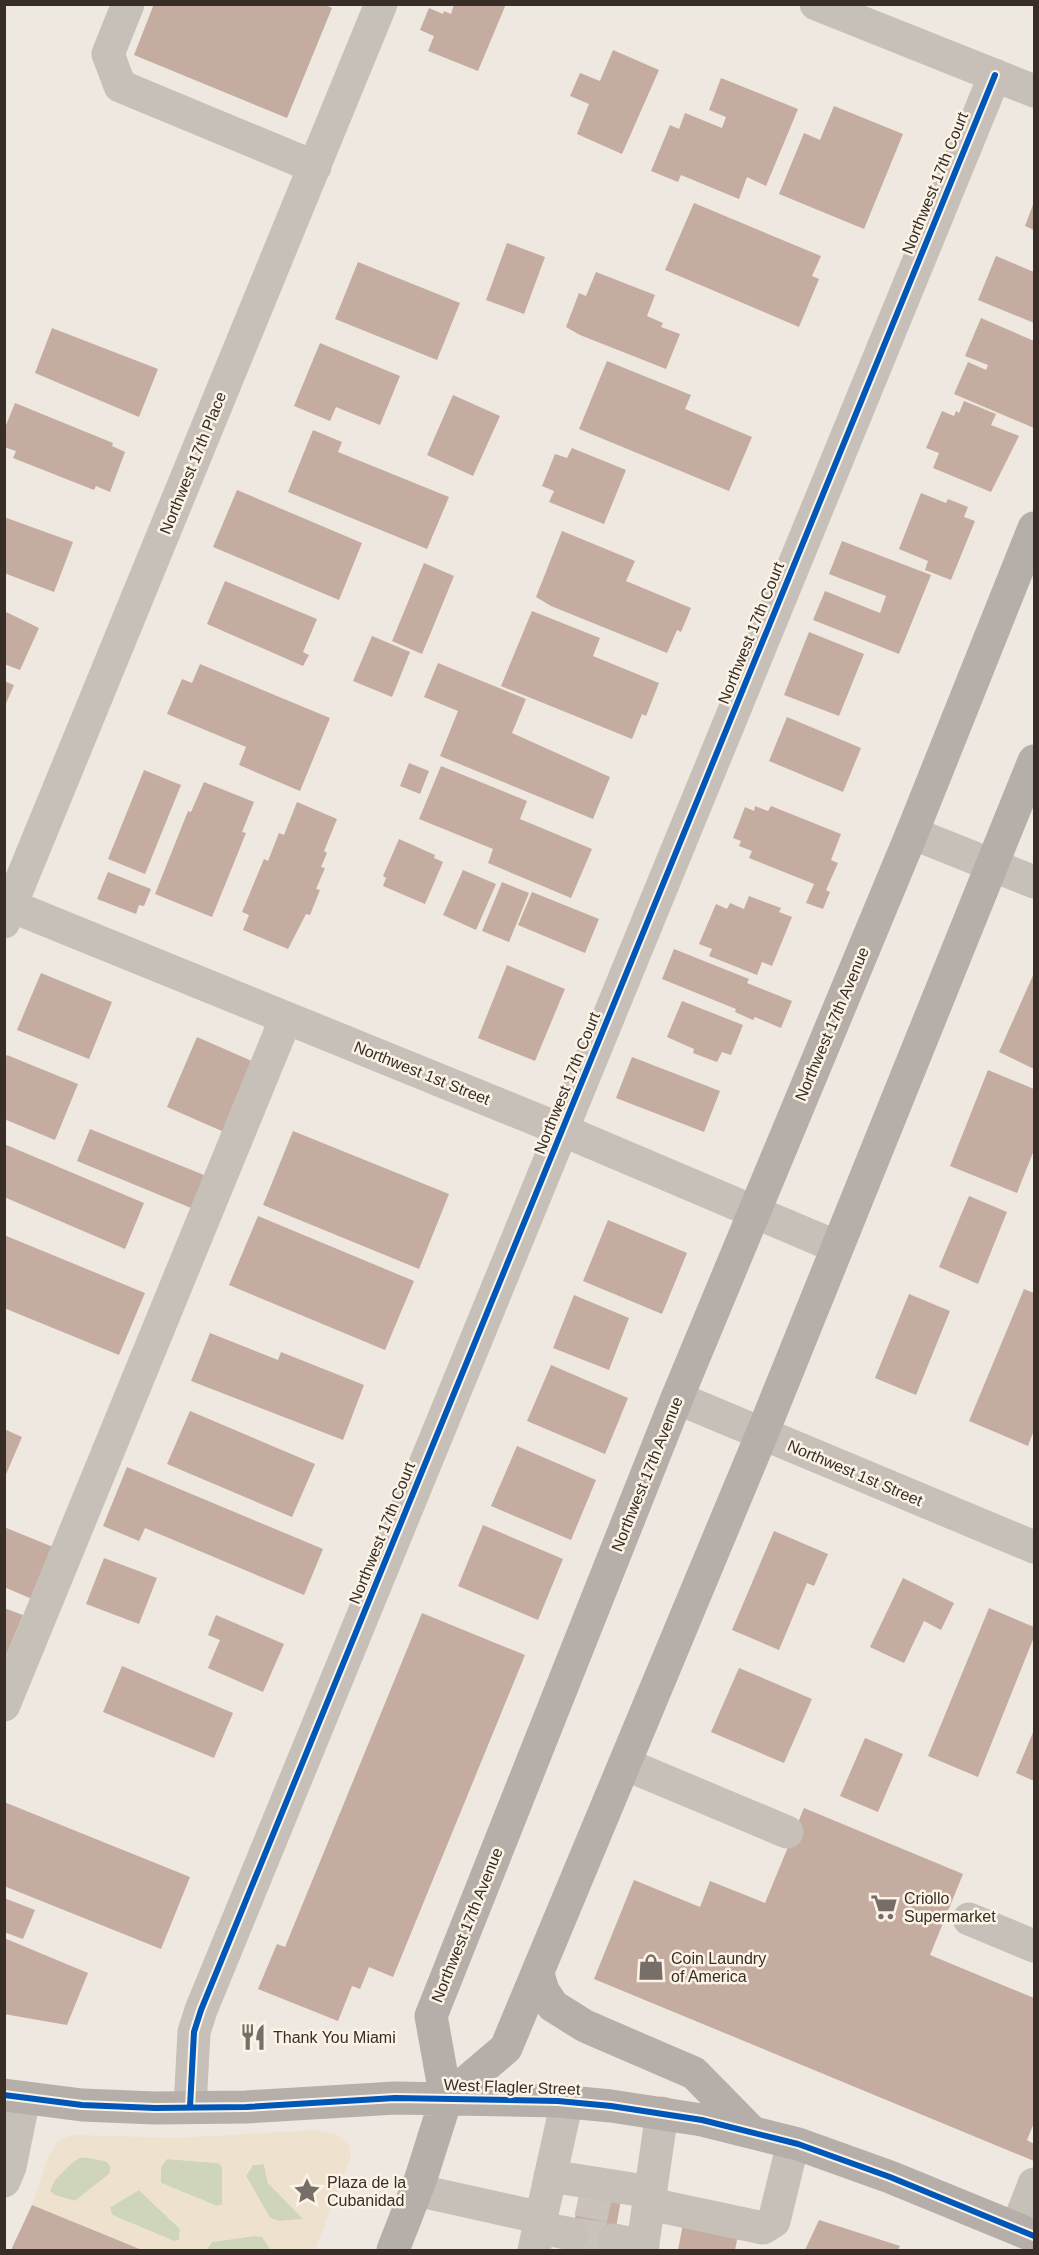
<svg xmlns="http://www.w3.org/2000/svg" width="1039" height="2255" viewBox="0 0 1039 2255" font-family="Helvetica,sans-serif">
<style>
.green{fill:#ced5b8}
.plaza{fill:#eee1ce;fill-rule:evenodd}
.building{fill:#c4aca0}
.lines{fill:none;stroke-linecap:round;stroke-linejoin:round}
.minor-tunnel{stroke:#cac3bb;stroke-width:33;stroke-dasharray:33 16;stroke-linecap:butt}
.minor{stroke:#c7c0b9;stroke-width:33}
.major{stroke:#b6aea8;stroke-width:33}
.cycleway-casing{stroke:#fbf3e6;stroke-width:10}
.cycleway{stroke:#0057b8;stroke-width:6}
.labels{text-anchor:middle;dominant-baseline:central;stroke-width:5;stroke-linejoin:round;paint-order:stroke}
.street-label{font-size:16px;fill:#382d27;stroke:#fbf3e6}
.poi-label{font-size:16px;fill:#382d27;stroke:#fbf3e6;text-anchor:start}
</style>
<rect width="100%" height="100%" fill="#eee8e0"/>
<!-- green -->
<path class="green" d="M 82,2157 L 106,2161 L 111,2167 L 109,2174 L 75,2201 L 54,2195 L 50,2191 C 52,2178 70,2162 82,2157 Z
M 167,2159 L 219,2163 L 222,2167 L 222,2205 L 217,2206 L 161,2183 L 161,2167 Z
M 264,2164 L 268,2183 L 304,2219 L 279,2221 L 270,2218 L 246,2176 L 253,2165 Z
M 139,2190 L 180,2229 L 179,2240 L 174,2241 L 112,2215 L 110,2207 Z
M 253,2236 L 262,2237 L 271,2250 L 206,2250 L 212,2242 Z"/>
<!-- plaza -->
<path class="plaza" d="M 318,2130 L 338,2135 L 349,2145 L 351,2156 L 315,2250 L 271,2250 L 262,2237 L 253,2236 L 212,2242 L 206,2250 L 142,2250 L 32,2205 L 48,2157 L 58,2141 L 72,2135 L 178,2138 ZM 82,2157 L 106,2161 L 111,2166 L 109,2174 L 75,2201 L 54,2195 L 50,2191 L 55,2180 L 75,2160 ZM 167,2159 L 218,2163 L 222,2167 L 222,2204 L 217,2206 L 161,2183 L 161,2167 ZM 264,2164 L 268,2183 L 303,2219 L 279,2221 L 270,2218 L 246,2176 L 253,2165 ZM 139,2190 L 180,2229 L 179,2240 L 174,2241 L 112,2215 L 110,2207 Z"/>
<!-- building -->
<path class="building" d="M 154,4 L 323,4 L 332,8 L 287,118 L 134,55 Z
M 454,4 L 506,4 L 478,71 L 428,51 L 434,36 L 420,30 L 429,8 L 443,14 L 444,11 L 451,14 Z
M 613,50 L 659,70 L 622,154 L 577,134 L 589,104 L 570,96 L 580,73 L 600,81 Z
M 721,78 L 798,109 L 766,186 L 747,177 L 739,199 L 681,175 L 678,182 L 651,171 L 670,125 L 679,129 L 685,113 L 722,128 L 726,117 L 709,110 Z
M 834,106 L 903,134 L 864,229 L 779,194 L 804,133 L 820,140 Z
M 1034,202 L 1034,230 L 1025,226 Z
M 694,203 L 821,256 L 812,276 L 819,279 L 799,327 L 665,270 Z
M 507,243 L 545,257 L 524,314 L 486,300 Z
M 996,256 L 1034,272 L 1034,323 L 978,300 Z
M 358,262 L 460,303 L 437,360 L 335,319 Z
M 596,272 L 655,295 L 647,316 L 663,323 L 661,327 L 680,334 L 666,369 L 580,335 L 566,327 L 579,293 L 586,296 Z
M 981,318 L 1034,341 L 1034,428 L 954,394 L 968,362 L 986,370 L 988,365 L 965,356 Z
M 52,328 L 158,369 L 139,417 L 35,373 Z
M 320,343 L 400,376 L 380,425 L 336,407 L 330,421 L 294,406 Z
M 607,361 L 691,395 L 685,409 L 752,437 L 729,491 L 579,429 Z
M 453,395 L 500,416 L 473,476 L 427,455 Z
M 964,401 L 996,414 L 991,425 L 1019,436 L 991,492 L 933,468 L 939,453 L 926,448 L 942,411 L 954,416 L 956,411 L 959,413 Z
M 15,403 L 113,443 L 112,446 L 125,452 L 110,492 L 96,486 L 94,490 L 13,458 L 16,451 L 4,447 L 4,430 Z
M 313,430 L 342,442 L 338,452 L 449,497 L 427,549 L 288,492 Z
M 572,448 L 626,470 L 604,524 L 549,502 L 554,491 L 542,486 L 555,454 L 567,458 Z
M 237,490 L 362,543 L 339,600 L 213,547 Z
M 921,493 L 946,503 L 948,499 L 968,507 L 964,517 L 975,521 L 951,580 L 925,570 L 928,561 L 899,549 Z
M 4,517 L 73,542 L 54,592 L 4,573 Z
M 562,531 L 635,561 L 626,581 L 691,608 L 681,632 L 677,630 L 667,653 L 551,606 L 536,597 Z
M 842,541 L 931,575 L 899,654 L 813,620 L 825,591 L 880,613 L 886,596 L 829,574 Z
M 424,563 L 454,576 L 422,654 L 392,641 Z
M 225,581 L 317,619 L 303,652 L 309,655 L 303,666 L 207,624 Z
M 4,611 L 39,628 L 20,670 L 4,664 Z
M 532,611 L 600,638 L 593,656 L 659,683 L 646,716 L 642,714 L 632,739 L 501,686 Z
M 809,632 L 864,654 L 839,716 L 784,695 Z
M 372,636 L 410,652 L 392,697 L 353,681 Z
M 438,663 L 526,699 L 512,733 L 610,777 L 593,819 L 440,756 L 458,711 L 424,697 Z
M 200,664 L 330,718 L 300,791 L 239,765 L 246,747 L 167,714 L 182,679 L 192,683 Z
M 4,681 L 14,685 L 4,708 Z
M 787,717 L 861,748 L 843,792 L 769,761 Z
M 409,763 L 429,771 L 420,794 L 400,786 Z
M 441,766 L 527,801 L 520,819 L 592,849 L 571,898 L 488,863 L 493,849 L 419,819 Z
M 144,770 L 181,785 L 145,874 L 108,859 Z
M 204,782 L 254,802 L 242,832 L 246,833 L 212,917 L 155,894 L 188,811 L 191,812 Z
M 297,802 L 337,819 L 324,851 L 327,853 L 321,867 L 325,868 L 316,889 L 320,890 L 310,915 L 306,914 L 288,949 L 243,930 L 249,915 L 242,912 L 264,859 L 268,861 L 279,833 L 284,835 Z
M 755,806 L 768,811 L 771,806 L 841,834 L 831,860 L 838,863 L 826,890 L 830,892 L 823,909 L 806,903 L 814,884 L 749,858 L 752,851 L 739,846 L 741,841 L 733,838 L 745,807 L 754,811 Z
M 399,839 L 435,855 L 434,858 L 443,862 L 425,904 L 383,886 L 386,878 L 383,876 Z
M 463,870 L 496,884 L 476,930 L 443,915 Z
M 108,872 L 151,889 L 144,906 L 139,905 L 136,914 L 97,899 Z
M 502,882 L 529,893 L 509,942 L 482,931 Z
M 532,892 L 599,919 L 585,953 L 518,925 Z
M 749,896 L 781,908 L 779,912 L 792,917 L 772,966 L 762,962 L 757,975 L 709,956 L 712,949 L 699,944 L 716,904 L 727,909 L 730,903 L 744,909 Z
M 674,949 L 749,979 L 747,983 L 792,1001 L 781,1028 L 755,1017 L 753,1020 L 735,1012 L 736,1009 L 662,979 Z
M 507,965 L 565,989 L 535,1061 L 478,1038 Z
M 41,973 L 112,1002 L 89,1059 L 17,1030 Z
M 1034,973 L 1034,1069 L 999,1052 Z
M 682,1001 L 743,1025 L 731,1055 L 722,1052 L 717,1062 L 693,1053 L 694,1049 L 667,1037 Z
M 197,1037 L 254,1062 L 224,1132 L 167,1107 Z
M 7,1055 L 78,1084 L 55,1140 L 4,1119 L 4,1061 Z
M 632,1057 L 720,1091 L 704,1132 L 616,1098 Z
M 988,1070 L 1034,1089 L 1034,1150 L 1017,1193 L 950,1166 Z
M 90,1129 L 209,1177 L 196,1210 L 77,1161 Z
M 293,1131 L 449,1194 L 419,1269 L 263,1205 Z
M 4,1144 L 144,1203 L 125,1249 L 4,1197 Z
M 969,1196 L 1007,1212 L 978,1284 L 939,1267 Z
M 258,1216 L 414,1281 L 385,1350 L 229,1285 Z
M 608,1220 L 687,1253 L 662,1314 L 583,1281 Z
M 4,1235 L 145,1293 L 119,1355 L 4,1308 Z
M 1024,1289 L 1034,1293 L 1034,1430 L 1028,1446 L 969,1421 Z
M 909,1294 L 950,1311 L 916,1395 L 875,1378 Z
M 574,1295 L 629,1318 L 609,1370 L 553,1348 Z
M 210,1333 L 278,1360 L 281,1352 L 364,1385 L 343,1440 L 191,1381 Z
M 551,1365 L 628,1398 L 605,1454 L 527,1421 Z
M 190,1411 L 315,1464 L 292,1517 L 167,1464 Z
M 4,1429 L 22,1437 L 4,1479 Z
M 517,1446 L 596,1480 L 571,1540 L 491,1506 Z
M 127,1467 L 323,1549 L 304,1595 L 145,1528 L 139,1541 L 103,1526 Z
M 483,1525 L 563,1559 L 538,1620 L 458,1586 Z
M 4,1527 L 53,1547 L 32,1599 L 4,1587 Z
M 774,1531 L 828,1554 L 814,1586 L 807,1583 L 779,1650 L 732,1630 Z
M 104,1558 L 157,1578 L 139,1624 L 86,1604 Z
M 903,1578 L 954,1603 L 941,1630 L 924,1621 L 904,1663 L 870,1647 Z
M 4,1608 L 23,1615 L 4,1661 Z
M 989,1608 L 1034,1627 L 1034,1637 L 978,1777 L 928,1756 Z
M 422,1613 L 525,1655 L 393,1977 L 369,1967 L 360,1989 L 352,1986 L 338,2021 L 258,1989 L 277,1944 L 285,1947 Z
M 216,1615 L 284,1644 L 263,1692 L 208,1668 L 220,1640 L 208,1635 Z
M 122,1666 L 233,1713 L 214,1758 L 103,1712 Z
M 739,1668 L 812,1699 L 784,1763 L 711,1732 Z
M 1034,1730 L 1034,1781 L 1016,1773 Z
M 865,1738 L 903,1754 L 878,1812 L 840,1796 Z
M 4,1802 L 190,1877 L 161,1949 L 4,1886 Z
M 804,1808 L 963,1874 L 930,1955 L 1034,1998 L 1034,2123 L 1027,2140 L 1034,2144 L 1034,2161 L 594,1979 L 634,1880 L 700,1907 L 710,1881 L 765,1903 Z
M 4,1898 L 35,1910 L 23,1939 L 4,1932 Z
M 4,1938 L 88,1973 L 67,2025 L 4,2014 Z
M 581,2187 L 622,2194 L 612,2250 L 569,2250 Z
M 32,2205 L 142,2250 L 11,2250 Z
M 819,2220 L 900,2246 L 898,2250 L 805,2250 Z
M 683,2224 L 738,2235 L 735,2250 L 678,2250 Z"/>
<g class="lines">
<!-- minor-tunnel -->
<path class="minor-tunnel" d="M 578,2199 L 620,2208
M 572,2234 L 614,2240"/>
<!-- minor -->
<path class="minor" d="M 128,4 L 108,54 L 120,86 L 315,167
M 816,4 L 1034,91
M 912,833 L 1034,882
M 4,903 L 562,1130 L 837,1247
M 4,922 L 381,4
M 677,1398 L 1034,1547
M 4,1705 L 286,1018
M 625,1764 L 787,1832
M 969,1919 L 1034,1946
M 190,2107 L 194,2032 L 201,2010 L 995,75
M 550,2176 L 651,2192
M 4,2181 L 10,2167 L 24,2098
M 416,2190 L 542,2218
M 650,2204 L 763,2228 L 774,2221 L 793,2143
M 540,2228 L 572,2234
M 1017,2228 L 1034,2184
M 614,2240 L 643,2246
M 534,2250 L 567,2101
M 642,2250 L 662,2113"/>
<!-- major -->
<path class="major" d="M 538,1974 L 543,1991 L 553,2006 L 585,2026 L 694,2073 L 752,2132
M 4,2095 L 82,2105 L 155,2108 L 246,2107 L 395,2098 L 558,2101 L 611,2106 L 702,2120 L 798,2144 L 890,2177 L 1034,2236
M 446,2099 L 506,2048 L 762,1434 L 1034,761
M 393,2250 L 421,2178 L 446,2099 L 431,2016 L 677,1398 L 912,833 L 1034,528"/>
<defs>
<path id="cycleway" d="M 4,2095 L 82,2105 L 155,2108 L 246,2107 L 395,2098 L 558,2101 L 611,2106 L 702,2120 L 798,2144 L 890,2177 L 1034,2236
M 190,2107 L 194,2032 L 201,2010 L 995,75"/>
</defs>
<!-- cycleway casing -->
<use href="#cycleway" class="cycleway-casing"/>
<!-- cycleway -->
<use href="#cycleway" class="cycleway"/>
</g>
<!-- icons -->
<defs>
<symbol id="supermarket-bare" viewBox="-9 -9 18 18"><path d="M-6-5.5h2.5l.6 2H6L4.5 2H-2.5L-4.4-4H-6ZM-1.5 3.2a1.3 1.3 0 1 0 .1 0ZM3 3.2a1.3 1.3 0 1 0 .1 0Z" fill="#786e68" stroke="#fbf3e6" stroke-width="2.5" paint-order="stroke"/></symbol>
<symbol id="shop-bare" viewBox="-9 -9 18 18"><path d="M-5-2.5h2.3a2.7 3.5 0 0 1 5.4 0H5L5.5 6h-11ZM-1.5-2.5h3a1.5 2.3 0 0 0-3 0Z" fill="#786e68" stroke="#fbf3e6" stroke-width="2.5" paint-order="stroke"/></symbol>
<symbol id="restaurant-bare" viewBox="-9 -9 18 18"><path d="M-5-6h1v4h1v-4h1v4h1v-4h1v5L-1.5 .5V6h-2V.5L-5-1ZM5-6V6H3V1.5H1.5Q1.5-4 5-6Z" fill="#786e68" stroke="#fbf3e6" stroke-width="2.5" paint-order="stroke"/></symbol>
<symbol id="sight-bare" viewBox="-9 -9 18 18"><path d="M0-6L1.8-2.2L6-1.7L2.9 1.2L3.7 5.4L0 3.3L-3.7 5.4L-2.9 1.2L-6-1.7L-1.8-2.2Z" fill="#786e68" stroke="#fbf3e6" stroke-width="2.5" paint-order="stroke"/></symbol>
</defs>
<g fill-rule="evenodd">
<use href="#supermarket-bare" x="865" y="1888" width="38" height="38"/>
<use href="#shop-bare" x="632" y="1948" width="38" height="38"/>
<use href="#restaurant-bare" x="234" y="2018" width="38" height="38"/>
<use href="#sight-bare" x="288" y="2172" width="38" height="38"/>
</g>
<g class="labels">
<!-- street labels -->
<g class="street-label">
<text transform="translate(935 183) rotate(-68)">Northwest 17th Court</text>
<text transform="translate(193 463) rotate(-68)">Northwest 17th Place</text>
<text transform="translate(751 633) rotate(-68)">Northwest 17th Court</text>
<text transform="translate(832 1024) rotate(-67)">Northwest 17th Avenue</text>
<text transform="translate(422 1073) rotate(22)">Northwest 1st Street</text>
<text transform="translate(567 1083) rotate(-68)">Northwest 17th Court</text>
<text transform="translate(855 1473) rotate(23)">Northwest 1st Street</text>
<text transform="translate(647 1474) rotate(-68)">Northwest 17th Avenue</text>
<text transform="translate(382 1533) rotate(-68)">Northwest 17th Court</text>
<text transform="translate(467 1925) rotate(-68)">Northwest 17th Avenue</text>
<text transform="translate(512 2087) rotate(2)">West Flagler Street</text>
</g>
<!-- poi labels -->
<g class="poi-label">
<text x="904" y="1898">Criollo<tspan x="904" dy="18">Supermarket</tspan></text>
<text x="671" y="1958">Coin Laundry<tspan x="671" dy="18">of America</tspan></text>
<text x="273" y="2037">Thank You Miami</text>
<text x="327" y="2182">Plaza de la<tspan x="327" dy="18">Cubanidad</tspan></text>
</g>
</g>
<!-- border -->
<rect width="1039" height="2255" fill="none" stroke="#382d27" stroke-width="12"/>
</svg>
